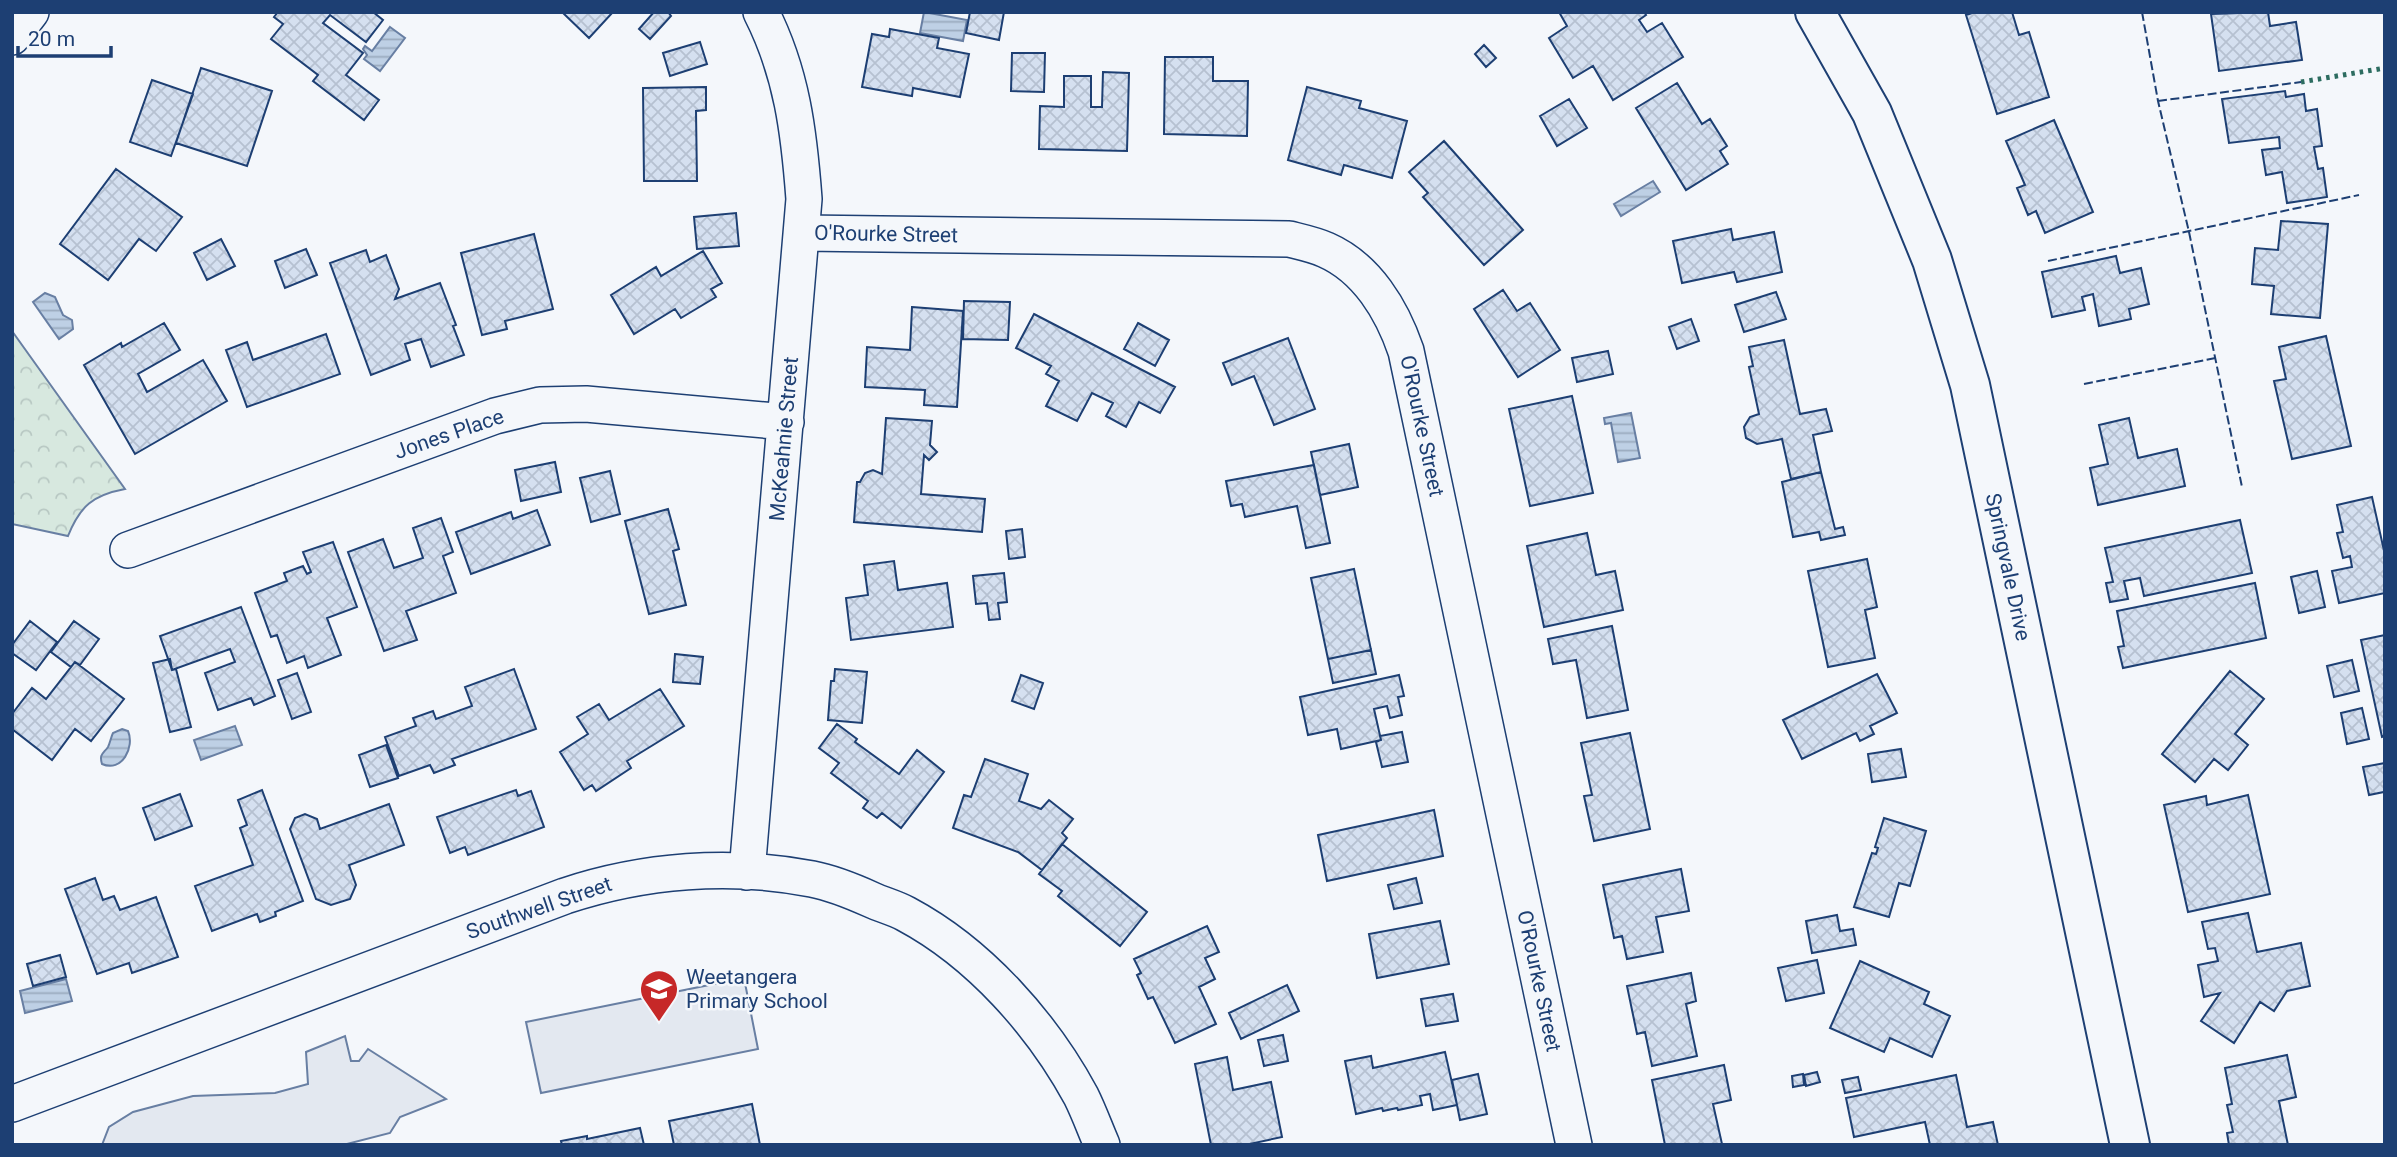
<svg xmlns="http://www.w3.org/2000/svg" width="2397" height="1157" viewBox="0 0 2397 1157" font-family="Roboto,sans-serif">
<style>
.park{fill:url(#park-crowns);stroke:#687fa3;stroke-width:2}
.parking{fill:#e3e8f0;stroke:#687fa3;stroke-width:2}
.water{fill:url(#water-rules);stroke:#687fa3;stroke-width:2}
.building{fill:url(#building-cross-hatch);stroke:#1d3f73;stroke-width:2}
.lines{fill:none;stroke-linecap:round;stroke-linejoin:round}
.minor-casing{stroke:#1d3f73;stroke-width:38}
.major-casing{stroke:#1d3f73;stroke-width:42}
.minor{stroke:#f4f7fb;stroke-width:35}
.major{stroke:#f4f7fb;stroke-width:38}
.hedge{stroke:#2c6c60;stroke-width:5;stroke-dasharray:3.5 5;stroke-linecap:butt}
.fence{stroke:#1d3f73;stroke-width:2;stroke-dasharray:9 3.5;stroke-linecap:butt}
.labels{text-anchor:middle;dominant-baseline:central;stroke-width:5;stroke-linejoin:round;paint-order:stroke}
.street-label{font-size:21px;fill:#1d3f73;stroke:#f4f7fb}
.poi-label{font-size:21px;fill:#1d3f73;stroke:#f4f7fb;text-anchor:start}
</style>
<defs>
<pattern id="park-crowns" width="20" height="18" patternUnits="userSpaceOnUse" patternTransform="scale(1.75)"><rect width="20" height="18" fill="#d7e8df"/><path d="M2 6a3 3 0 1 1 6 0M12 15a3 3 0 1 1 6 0" fill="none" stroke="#b8c8c3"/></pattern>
<pattern id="water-rules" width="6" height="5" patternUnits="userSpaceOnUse" patternTransform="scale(1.75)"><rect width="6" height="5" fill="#bed0e5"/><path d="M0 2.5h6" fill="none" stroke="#9aaabe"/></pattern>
<pattern id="building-cross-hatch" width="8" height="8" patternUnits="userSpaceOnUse" patternTransform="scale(1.75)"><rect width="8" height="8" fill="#d5e0f0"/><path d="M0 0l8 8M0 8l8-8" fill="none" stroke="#b6c1d1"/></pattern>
</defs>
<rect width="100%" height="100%" fill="#f4f7fb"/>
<!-- park -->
<path class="park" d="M 12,331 L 125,489 C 93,495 80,506 68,536 L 12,524 Z"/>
<!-- parking -->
<path class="parking" d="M 744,978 L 758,1049 L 541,1093 L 526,1022 Z
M 345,1036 L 351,1061 L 359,1061 L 368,1049 L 446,1099 L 400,1117 L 390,1133 L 343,1145 L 102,1145 L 109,1127 L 133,1112 L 193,1096 L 275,1093 L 308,1084 L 306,1052 Z"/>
<!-- water -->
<path class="water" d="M 924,12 L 967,20 L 963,41 L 920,33 Z
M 390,27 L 405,38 L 380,71 L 364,59 L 367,55 L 363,49 L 365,46 L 372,51 Z
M 1653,181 L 1660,192 L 1621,216 L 1614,204 Z
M 45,293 L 55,297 L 63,315 L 72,320 L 73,329 L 59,339 L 33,302 Z
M 1631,413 L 1640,458 L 1618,462 L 1611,423 L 1605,424 L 1604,418 Z
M 235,726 L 242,745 L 201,760 L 194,740 Z
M 122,729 L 128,731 C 135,747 122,773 102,764 C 99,754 103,754 108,747 C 110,743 111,737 113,733 Z
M 66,979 L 72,1001 L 25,1013 L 20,991 Z"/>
<!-- building -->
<path class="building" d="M 278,12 L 373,12 L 383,20 L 366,42 L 330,15 L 323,23 L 363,53 L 346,75 L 379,100 L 364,120 L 313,81 L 318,75 L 271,39 L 283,24 L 274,17 Z
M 562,12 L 613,12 L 589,38 Z
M 654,12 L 668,12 L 671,16 L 650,39 L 639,29 Z
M 970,12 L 1004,12 L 999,40 L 966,33 Z
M 1559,12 L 1644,12 L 1646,15 L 1639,20 L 1647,32 L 1662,23 L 1683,57 L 1613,100 L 1593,66 L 1573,78 L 1549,38 L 1567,26 Z
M 1975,12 L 2012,12 L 2019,35 L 2029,32 L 2049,97 L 1997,114 L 1966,15 Z
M 2268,12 L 2270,26 L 2296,22 L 2302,60 L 2219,71 L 2211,14 Z
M 890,29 L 939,38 L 937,48 L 969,54 L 960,97 L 913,88 L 912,96 L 862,87 L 872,34 L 889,37 Z
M 700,42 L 707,64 L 670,76 L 663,53 Z
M 1484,45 L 1496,58 L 1486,67 L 1475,54 Z
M 1012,53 L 1045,53 L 1044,92 L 1011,91 Z
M 1165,57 L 1213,57 L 1213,81 L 1248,81 L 1247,136 L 1164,134 Z
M 201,68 L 272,91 L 247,166 L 176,143 Z
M 1103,72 L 1129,73 L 1127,151 L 1039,149 L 1040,106 L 1064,107 L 1064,76 L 1091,76 L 1091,107 L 1102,107 Z
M 152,80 L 193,94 L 171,156 L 130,142 Z
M 1677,83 L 1702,124 L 1710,119 L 1727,146 L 1720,151 L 1728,164 L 1686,190 L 1636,108 Z
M 706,87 L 706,110 L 696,111 L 697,181 L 644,181 L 643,88 Z
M 1307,87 L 1361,101 L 1359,108 L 1407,121 L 1392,178 L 1344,165 L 1341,175 L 1288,160 Z
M 2285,91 L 2286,97 L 2304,94 L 2306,111 L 2317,109 L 2322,146 L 2314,147 L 2318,169 L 2323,168 L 2327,197 L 2287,203 L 2282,172 L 2266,175 L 2262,150 L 2280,148 L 2279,137 L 2229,143 L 2222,99 Z
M 1569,99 L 1587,128 L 1557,146 L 1540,116 Z
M 2054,120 L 2093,212 L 2045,233 L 2036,211 L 2028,215 L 2017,188 L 2025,185 L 2006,141 Z
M 1444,141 L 1523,230 L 1484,265 L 1423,197 L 1428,193 L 1409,172 Z
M 116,169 L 182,217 L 156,251 L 139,239 L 108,280 L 60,244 Z
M 736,213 L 739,246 L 697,249 L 694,217 Z
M 2281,221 L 2328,224 L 2320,318 L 2271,314 L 2274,286 L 2252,284 L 2255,248 L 2278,250 Z
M 1731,229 L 1733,240 L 1774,232 L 1782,272 L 1737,282 L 1734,272 L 1682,283 L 1673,241 Z
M 534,234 L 553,309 L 505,321 L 507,329 L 482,335 L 461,253 Z
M 221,239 L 235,266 L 207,280 L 194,253 Z
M 306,249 L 317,275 L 285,288 L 275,261 Z
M 366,250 L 370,262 L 386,255 L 399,289 L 395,299 L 440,283 L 456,325 L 453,326 L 464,355 L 431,367 L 421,339 L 405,344 L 410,360 L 371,375 L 330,263 Z
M 703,251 L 722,283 L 711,289 L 716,297 L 681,318 L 675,309 L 634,334 L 611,295 L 656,267 L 661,276 Z
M 2116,256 L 2120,273 L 2141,268 L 2149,304 L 2129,309 L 2131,319 L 2099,326 L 2093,294 L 2082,297 L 2085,310 L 2052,317 L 2042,272 Z
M 1503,290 L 1517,311 L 1530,303 L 1560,350 L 1518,377 L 1474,309 Z
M 1776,292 L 1786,319 L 1744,332 L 1735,305 Z
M 964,301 L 1010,302 L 1008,340 L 963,339 Z
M 912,307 L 963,311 L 957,407 L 924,405 L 925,390 L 865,387 L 867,347 L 910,350 Z
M 1034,314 L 1175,387 L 1160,413 L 1139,402 L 1126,427 L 1106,416 L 1113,403 L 1092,393 L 1077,421 L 1046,406 L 1059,381 L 1046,374 L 1051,366 L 1016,348 Z
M 1691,319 L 1699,341 L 1677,349 L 1669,327 Z
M 164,323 L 180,350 L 138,374 L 147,392 L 203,360 L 227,401 L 135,454 L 84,365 L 121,343 L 122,347 Z
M 1138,323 L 1169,340 L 1155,366 L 1124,349 Z
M 326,334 L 340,374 L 247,407 L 226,350 L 247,342 L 253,360 Z
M 2326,336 L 2351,446 L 2292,459 L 2274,381 L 2286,379 L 2279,347 Z
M 1288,338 L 1315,409 L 1274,425 L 1254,376 L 1232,385 L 1223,363 Z
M 1784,340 L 1800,414 L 1826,409 L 1832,431 L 1813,435 L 1821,472 L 1791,479 L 1782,439 L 1757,444 L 1746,438 L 1744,427 L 1750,417 L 1759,414 L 1749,367 L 1753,366 L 1749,347 Z
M 1608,351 L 1613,374 L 1577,382 L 1572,358 Z
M 1572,396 L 1593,493 L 1530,506 L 1509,409 Z
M 886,418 L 932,421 L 930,445 L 937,452 L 929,460 L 924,455 L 921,494 L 985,499 L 982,532 L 854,522 L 857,482 L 860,482 L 865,473 L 873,470 L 882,474 Z
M 2129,418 L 2138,458 L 2177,449 L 2185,486 L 2098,505 L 2090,468 L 2108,464 L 2099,425 Z
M 1349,444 L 1358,487 L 1320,495 L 1311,452 Z
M 555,462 L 561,492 L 521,501 L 515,470 Z
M 1314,465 L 1330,543 L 1306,548 L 1297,506 L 1245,517 L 1242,504 L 1231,506 L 1226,481 Z
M 610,471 L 620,514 L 591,522 L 580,478 Z
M 1821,472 L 1835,529 L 1843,527 L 1845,535 L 1821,540 L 1819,532 L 1793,537 L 1782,482 Z
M 2372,497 L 2385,555 L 2385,593 L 2339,603 L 2332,571 L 2352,567 L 2350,556 L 2343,558 L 2337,533 L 2343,532 L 2337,505 Z
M 668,509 L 679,549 L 673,551 L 686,605 L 649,614 L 625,521 Z
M 537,510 L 550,545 L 471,574 L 456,532 L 511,512 L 513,519 Z
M 441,518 L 453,552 L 443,556 L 456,593 L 406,611 L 417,640 L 384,651 L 348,552 L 383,539 L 394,568 L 423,558 L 413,528 Z
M 2240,520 L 2252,573 L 2144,596 L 2140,578 L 2124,581 L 2128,599 L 2110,602 L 2106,583 L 2113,582 L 2105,548 Z
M 1022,529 L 1025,557 L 1009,559 L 1006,531 Z
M 1587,533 L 1596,575 L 1615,571 L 1623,610 L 1544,627 L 1527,546 Z
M 333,542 L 357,607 L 327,618 L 341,655 L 308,668 L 304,656 L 287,663 L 277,635 L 271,637 L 255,593 L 287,581 L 284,573 L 303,566 L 307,574 L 311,572 L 303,552 Z
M 1867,559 L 1877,607 L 1865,610 L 1875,658 L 1828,667 L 1808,571 Z
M 894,561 L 898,590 L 947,583 L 953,627 L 851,640 L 846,598 L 868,595 L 864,565 Z
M 1354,569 L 1371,650 L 1328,659 L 1311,578 Z
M 2317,571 L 2325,607 L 2299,613 L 2291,577 Z
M 1004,573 L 1007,602 L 998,603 L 1000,619 L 989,620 L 987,603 L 976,604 L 973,576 Z
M 2255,583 L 2266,638 L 2123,668 L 2118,647 L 2124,646 L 2117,611 Z
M 241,607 L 275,696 L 254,705 L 251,698 L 218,710 L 205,673 L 235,662 L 230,649 L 172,670 L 160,636 Z
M 30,621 L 57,642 L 36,670 L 12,653 L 12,645 Z
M 74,621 L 99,639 L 80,665 L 75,662 L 71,667 L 51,652 Z
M 1612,626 L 1628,710 L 1587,718 L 1576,660 L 1553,664 L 1548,639 Z
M 2385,635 L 2385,736 L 2382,737 L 2361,640 Z
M 1371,650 L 1376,674 L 1333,683 L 1328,659 Z
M 675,654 L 703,657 L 700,684 L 673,682 Z
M 170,659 L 172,670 L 176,669 L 191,727 L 170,732 L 153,663 Z
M 2352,660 L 2359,691 L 2334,697 L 2327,666 Z
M 75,662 L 124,699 L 91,741 L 75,729 L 52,760 L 12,729 L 12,714 L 32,688 L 46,699 Z
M 514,669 L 536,729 L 452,759 L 455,765 L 434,773 L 430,765 L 399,776 L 385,737 L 416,726 L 413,718 L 433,711 L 436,719 L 472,706 L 465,687 Z
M 835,669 L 867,672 L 862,723 L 828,720 L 831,681 L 834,681 Z
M 2230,671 L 2264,699 L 2235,734 L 2248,745 L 2228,770 L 2214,759 L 2195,782 L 2162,754 Z
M 297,673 L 311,712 L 292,719 L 278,680 Z
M 1877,674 L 1897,713 L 1870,726 L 1874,734 L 1860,741 L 1856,733 L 1802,759 L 1783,720 Z
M 1021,675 L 1043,683 L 1034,709 L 1012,701 Z
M 1399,675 L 1404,696 L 1398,697 L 1402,715 L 1390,718 L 1387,706 L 1374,709 L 1381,740 L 1341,749 L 1337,729 L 1308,735 L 1300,697 Z
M 660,689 L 684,726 L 627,761 L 631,768 L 596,791 L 592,785 L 584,790 L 560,752 L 588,734 L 577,717 L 599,704 L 609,720 Z
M 2362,708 L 2369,739 L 2347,744 L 2341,713 Z
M 837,724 L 857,739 L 855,742 L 899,774 L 917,750 L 944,772 L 901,828 L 882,813 L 877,818 L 863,808 L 868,801 L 831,773 L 839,763 L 819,748 Z
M 1402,732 L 1408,762 L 1382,767 L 1376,742 L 1381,740 L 1380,736 Z
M 1630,733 L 1650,829 L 1594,841 L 1584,796 L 1592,795 L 1581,743 Z
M 386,745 L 398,778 L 370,787 L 359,755 Z
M 1901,749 L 1906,777 L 1872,782 L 1868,754 Z
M 985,759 L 1028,774 L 1019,801 L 1041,809 L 1049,800 L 1073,819 L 1062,833 L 1067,838 L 1042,870 L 1018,852 L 953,828 L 964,795 L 971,797 Z
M 2385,763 L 2385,794 L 2384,792 L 2369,795 L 2363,767 Z
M 262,790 L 303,901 L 275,912 L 276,916 L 260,922 L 257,914 L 212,931 L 195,886 L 253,865 L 240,828 L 247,825 L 238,800 Z
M 516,790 L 518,796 L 531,791 L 544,827 L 468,855 L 465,847 L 450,853 L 437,817 Z
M 180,794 L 192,826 L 155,840 L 143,808 Z
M 2248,795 L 2270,894 L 2188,912 L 2164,805 L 2206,796 L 2207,805 Z
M 389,804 L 404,845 L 349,865 L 356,885 L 350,899 L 331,905 L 316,899 L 290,829 L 295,818 L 305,814 L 317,819 L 320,829 Z
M 1434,810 L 1443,856 L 1327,881 L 1318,835 Z
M 1884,818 L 1926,831 L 1910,886 L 1899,883 L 1889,917 L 1854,907 L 1872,853 L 1876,854 L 1878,848 L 1875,847 Z
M 1062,844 L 1147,912 L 1120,946 L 1058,896 L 1062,891 L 1039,874 Z
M 1681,869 L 1689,911 L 1656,917 L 1663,952 L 1627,959 L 1622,936 L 1614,938 L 1603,885 Z
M 95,878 L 103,900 L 114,896 L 120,910 L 156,897 L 178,957 L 132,973 L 129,963 L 97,974 L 65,889 Z
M 1416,878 L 1422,903 L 1394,909 L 1388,885 Z
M 2248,913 L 2257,952 L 2301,943 L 2310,986 L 2287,991 L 2274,1011 L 2260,1002 L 2234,1043 L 2201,1021 L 2220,993 L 2204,997 L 2198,965 L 2218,961 L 2215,948 L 2208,949 L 2202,922 Z
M 1837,915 L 1840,931 L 1853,929 L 1856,945 L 1812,953 L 1806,921 Z
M 1440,921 L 1449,964 L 1377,978 L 1369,934 Z
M 1207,926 L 1219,952 L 1205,958 L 1215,979 L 1199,987 L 1216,1024 L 1175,1043 L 1153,997 L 1148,999 L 1137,975 L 1141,973 L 1134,959 Z
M 60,955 L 66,977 L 33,986 L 27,964 Z
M 1817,960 L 1824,993 L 1786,1001 L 1778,968 Z
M 1860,961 L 1929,992 L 1924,1004 L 1950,1016 L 1932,1057 L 1890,1038 L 1884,1052 L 1830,1028 Z
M 1691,973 L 1696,1001 L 1686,1004 L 1697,1056 L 1652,1066 L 1645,1032 L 1637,1034 L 1627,986 Z
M 1287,985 L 1299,1011 L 1241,1039 L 1229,1013 Z
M 1453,994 L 1458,1021 L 1426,1026 L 1421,999 Z
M 1283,1035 L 1288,1061 L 1264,1066 L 1258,1040 Z
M 1445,1052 L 1457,1105 L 1433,1110 L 1430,1094 L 1420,1096 L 1422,1105 L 1398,1110 L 1397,1108 L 1383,1111 L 1382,1108 L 1356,1114 L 1345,1061 L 1371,1056 L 1373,1068 Z
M 2287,1055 L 2296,1097 L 2279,1101 L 2288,1145 L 2229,1145 L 2227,1133 L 2233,1132 L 2227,1105 L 2232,1104 L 2225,1068 Z
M 1227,1057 L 1233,1090 L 1271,1082 L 1282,1137 L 1245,1145 L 1211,1145 L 1195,1064 Z
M 1724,1065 L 1731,1100 L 1713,1104 L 1722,1144 L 1665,1145 L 1652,1080 Z
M 1817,1072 L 1820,1082 L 1806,1086 L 1804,1075 Z
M 1478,1074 L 1487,1114 L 1460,1120 L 1452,1080 Z
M 1803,1074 L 1804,1085 L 1793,1087 L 1792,1076 Z
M 1956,1075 L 1967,1127 L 1993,1122 L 1998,1145 L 1930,1145 L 1925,1122 L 1854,1137 L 1846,1098 Z
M 1858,1077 L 1861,1090 L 1845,1093 L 1842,1080 Z
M 752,1104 L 760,1145 L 674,1145 L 669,1121 Z
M 640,1128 L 644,1145 L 562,1145 L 561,1141 L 587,1136 L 587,1139 Z"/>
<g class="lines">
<defs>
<path id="minor" d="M 12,37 L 31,12
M 803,233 L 1289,239 C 1301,242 1315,245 1326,250 C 1367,268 1392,310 1406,351 L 1574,1145
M 128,550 L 495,416 L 540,405 L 586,404 L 786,422
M 747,872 L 804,199 C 799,132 792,73 761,12
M 12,1104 L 565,896 C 643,870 730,863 812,879 C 833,883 852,891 872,900 C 883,905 895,908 906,914 C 979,953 1042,1024 1081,1096 C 1089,1112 1095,1129 1102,1145"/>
<path id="major" d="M 1815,12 L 1872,113 L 1932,260 L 1970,385 L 2130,1145"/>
</defs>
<!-- minor casing -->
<use href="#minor" class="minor-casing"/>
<!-- major casing -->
<use href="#major" class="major-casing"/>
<!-- minor -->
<use href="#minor" class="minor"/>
<!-- major -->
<use href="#major" class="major"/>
<!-- hedge -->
<path class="hedge" d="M 2301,82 L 2385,68"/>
<!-- fence -->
<path class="fence" d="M 2142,12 L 2158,101 L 2189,232 L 2242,487
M 2158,101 L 2301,82
M 2048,261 L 2359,195
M 2084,384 L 2216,358"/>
</g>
<!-- icons -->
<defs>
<symbol id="school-pin" viewBox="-11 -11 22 30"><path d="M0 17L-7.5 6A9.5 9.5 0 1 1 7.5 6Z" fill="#c62828" stroke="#f4f7fb"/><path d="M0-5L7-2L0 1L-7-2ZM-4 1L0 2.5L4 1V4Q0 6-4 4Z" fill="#fff"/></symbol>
</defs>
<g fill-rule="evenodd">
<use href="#school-pin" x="637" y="967" width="44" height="60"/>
</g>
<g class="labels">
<!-- street labels -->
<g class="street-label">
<text transform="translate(886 234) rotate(1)">O'Rourke Street</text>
<text transform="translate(1422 426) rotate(78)">O'Rourke Street</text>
<text transform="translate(449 434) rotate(-19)">Jones Place</text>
<text transform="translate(784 439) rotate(-85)">McKeahnie Street</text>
<text transform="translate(2008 567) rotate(78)">Springvale Drive</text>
<text transform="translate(539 908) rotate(-19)">Southwell Street</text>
<text transform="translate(1539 981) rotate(78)">O'Rourke Street</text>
</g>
<!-- poi labels -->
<g class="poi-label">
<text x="686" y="977">Weetangera<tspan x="686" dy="24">Primary School</tspan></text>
</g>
</g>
<!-- border -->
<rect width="2397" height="1157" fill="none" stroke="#1d3f73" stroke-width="28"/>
<!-- scale -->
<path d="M18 46v10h93v-10" fill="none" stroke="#1d3f73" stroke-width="3.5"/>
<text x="28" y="46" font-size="21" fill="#1d3f73" stroke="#f4f7fb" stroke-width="5" paint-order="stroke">20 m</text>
</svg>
